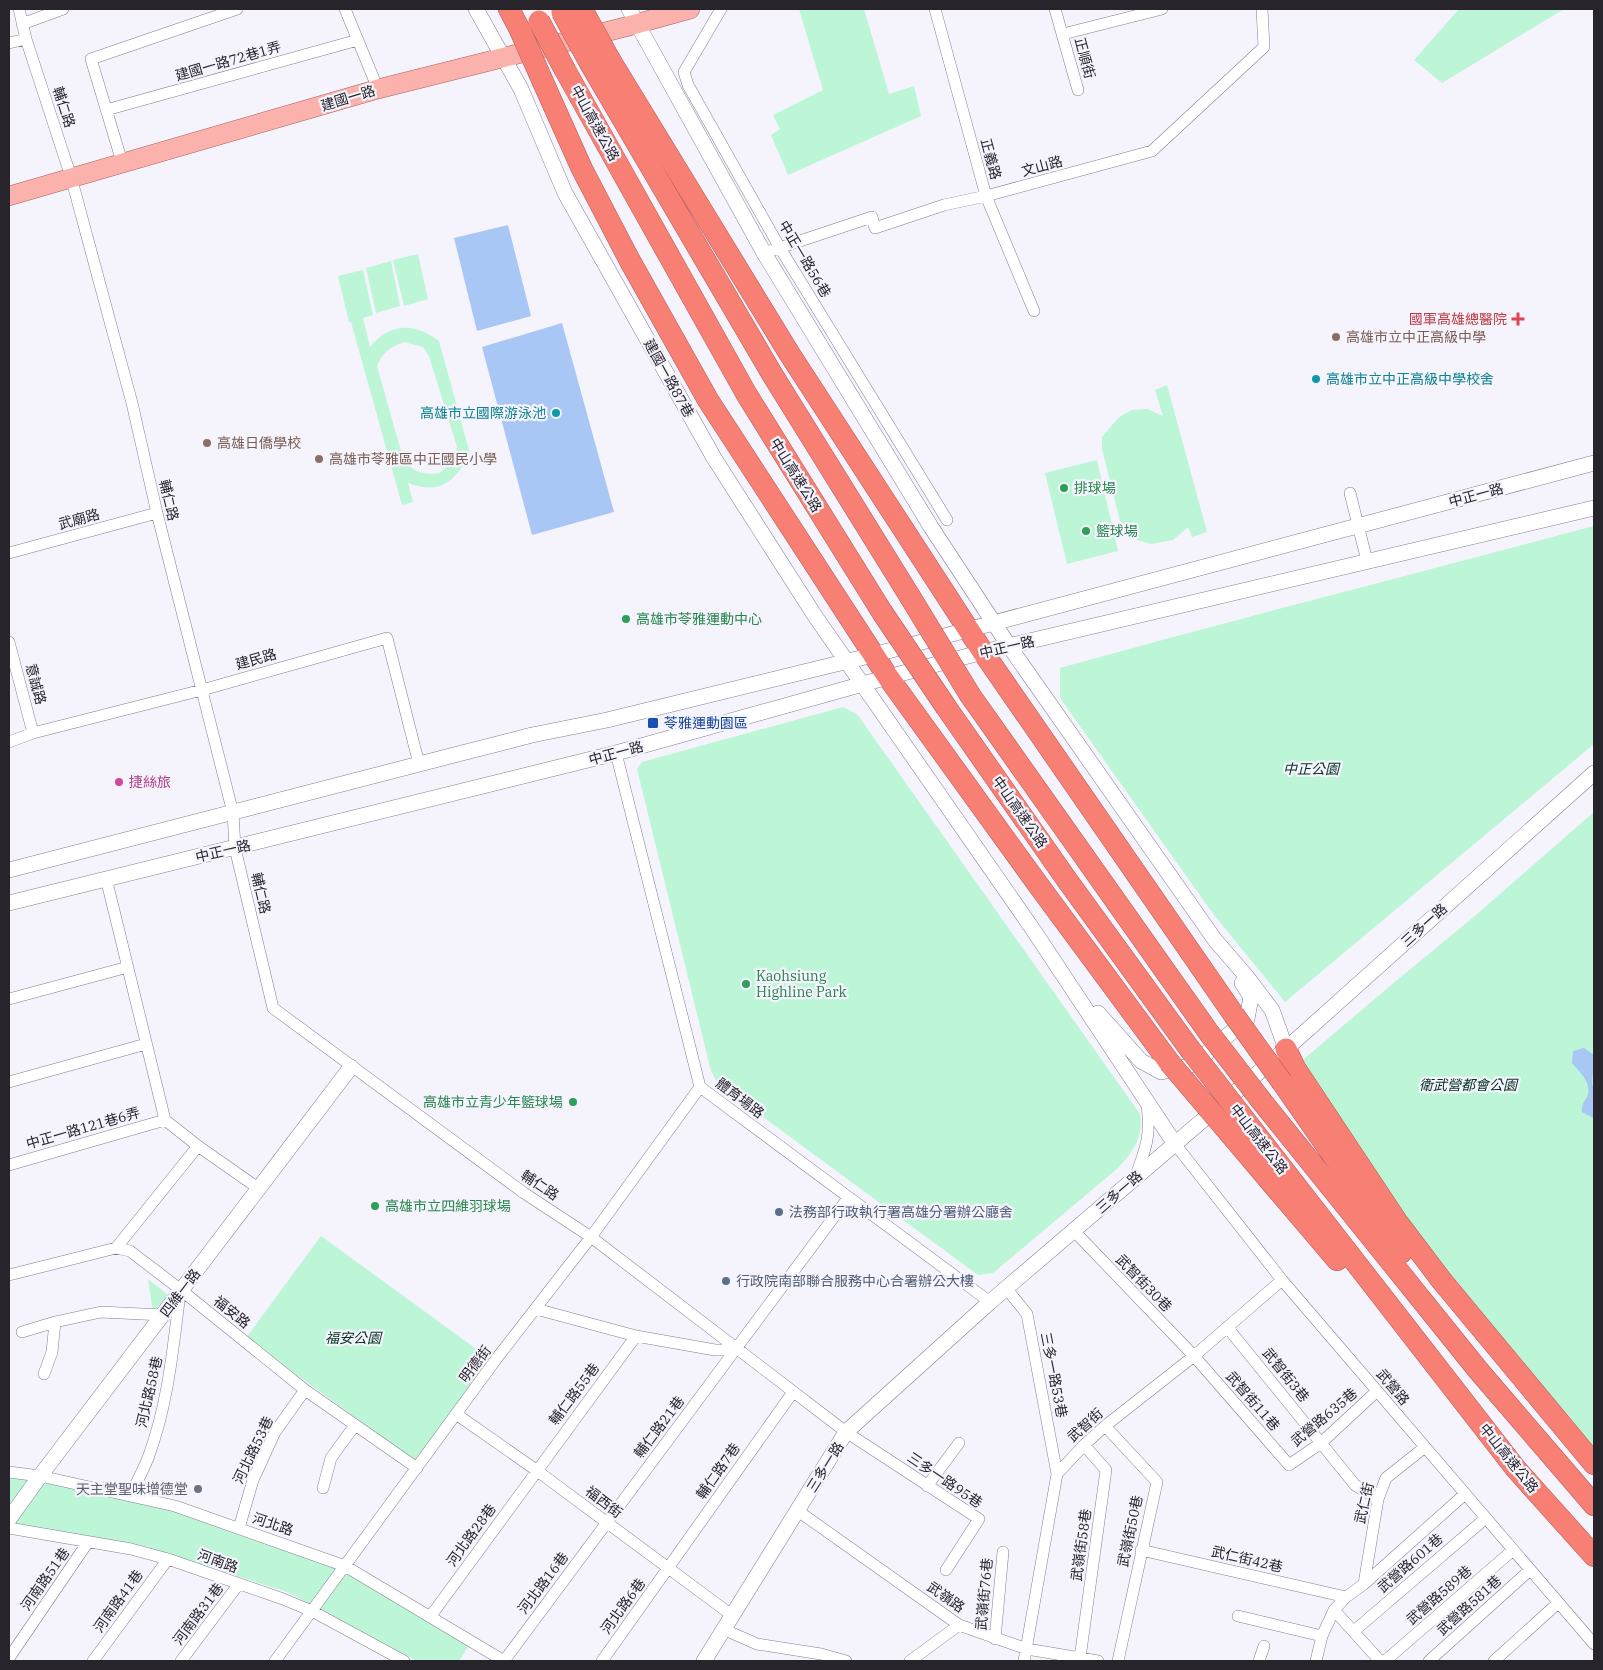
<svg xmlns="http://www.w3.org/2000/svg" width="1603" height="1670" viewBox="0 0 1603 1670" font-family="'IBM Plex Serif','Noto Sans TC',serif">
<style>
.green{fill:#bcf6d6;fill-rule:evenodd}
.water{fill:#a9c7f5}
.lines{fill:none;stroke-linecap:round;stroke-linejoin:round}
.minor-casing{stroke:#847e92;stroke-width:12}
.tertiary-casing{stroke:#847e92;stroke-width:16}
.primary-casing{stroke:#af5f5b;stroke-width:20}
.motorway-casing{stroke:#af5f5b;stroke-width:22}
.minor{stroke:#fff;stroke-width:11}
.tertiary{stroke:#fff;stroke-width:15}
.primary{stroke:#fbb2ac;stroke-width:19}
.motorway{stroke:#f87f74;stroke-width:21}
.motorway-bridge-casing{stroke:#af5f5b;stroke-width:22;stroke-linecap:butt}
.motorway-bridge{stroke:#f87f74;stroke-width:21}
.health-dot{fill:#e0444e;stroke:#f5f3fc;stroke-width:2}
.education-dot{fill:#8d6e63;stroke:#f5f3fc;stroke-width:2}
.culture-dot{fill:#0f9aa8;stroke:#f5f3fc;stroke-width:2}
.leisure-dot{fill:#2e9e5b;stroke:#f5f3fc;stroke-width:2}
.transit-dot{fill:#1a4fb4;stroke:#f5f3fc;stroke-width:2}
.hotel-dot{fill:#d1479c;stroke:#f5f3fc;stroke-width:2}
.service-dot{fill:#5c6f8a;stroke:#f5f3fc;stroke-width:2}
.worship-dot{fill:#6b7280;stroke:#f5f3fc;stroke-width:2}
.labels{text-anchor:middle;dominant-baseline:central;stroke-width:4.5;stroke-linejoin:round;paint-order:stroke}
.street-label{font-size:14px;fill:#27242c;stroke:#f5f3fc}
.health-label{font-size:14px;fill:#be3a42;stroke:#f5f3fc;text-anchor:end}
.education-label{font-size:14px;fill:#785e54;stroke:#f5f3fc;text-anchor:start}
.culture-label{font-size:14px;fill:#0d838f;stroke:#f5f3fc;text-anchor:start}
.leisure-label{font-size:14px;fill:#27864d;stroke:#f5f3fc;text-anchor:start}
.transit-label{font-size:14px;fill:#164399;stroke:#f5f3fc;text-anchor:start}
.park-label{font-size:14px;font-style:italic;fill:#02321f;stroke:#f5f3fc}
.hotel-label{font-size:14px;fill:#b23c85;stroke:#f5f3fc;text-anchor:start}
.service-label{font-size:14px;fill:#4e5e75;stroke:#f5f3fc;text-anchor:start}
.worship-label{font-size:14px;fill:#5b616d;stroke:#f5f3fc;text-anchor:end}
</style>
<rect width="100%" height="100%" fill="#f5f3fc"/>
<!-- green -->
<path class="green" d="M 799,9 L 864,9 L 889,94 L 914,86 L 921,116 L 788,175 L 771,135 L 780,129 L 773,115 L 823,90 Z
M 1459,9 L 1564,9 L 1442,83 L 1414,60 Z
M 418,254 L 428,299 L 404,306 L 393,260 Z
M 391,261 L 400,306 L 376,313 L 366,268 Z
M 363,270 L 373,315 L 363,318 L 370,347 C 389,323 414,322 439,341 L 470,454 C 454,482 441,495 408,483 L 413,502 L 402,505 L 351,322 L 349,322 L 338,276 ZM 404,342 L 423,347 L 429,356 L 457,447 L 452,460 L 440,473 C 423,475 417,473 404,462 L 377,366 C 383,352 390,347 404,342 Z
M 1167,385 L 1207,532 L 1192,537 L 1188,527 L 1173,540 L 1151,544 L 1137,540 L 1121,525 L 1102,449 L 1102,437 L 1119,417 L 1132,410 L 1147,409 L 1163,416 L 1155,390 Z
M 1097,460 L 1118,551 L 1067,564 L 1045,473 Z
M 1594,526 L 1594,744 L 1285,1002 L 1214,915 L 1060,698 L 1060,668 C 1238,619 1416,573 1594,526 Z
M 843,707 L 857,714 L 1140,1114 C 1144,1137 1133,1152 1118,1168 L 993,1273 L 978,1275 L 718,1084 L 711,1071 L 637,769 L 642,762 Z
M 1594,812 L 1594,1448 L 1539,1387 L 1436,1261 L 1298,1064 L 1396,981 L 1476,915 Z
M 321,1236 L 490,1359 L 415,1461 L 246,1338 Z
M 148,1279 L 168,1295 L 153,1312 Z
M 9,1477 L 31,1480 L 171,1510 L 339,1569 L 470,1644 L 459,1661 L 417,1661 L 287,1592 L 141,1545 L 9,1523 Z"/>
<!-- water -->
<path class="water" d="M 508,225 L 531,316 L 477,331 L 454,238 Z
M 562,323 L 614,512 L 532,535 L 482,347 Z
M 1584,1048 L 1594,1055 L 1592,1083 L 1594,1090 L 1594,1118 L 1593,1118 L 1582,1112 C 1582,1100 1586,1102 1588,1094 C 1591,1081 1579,1072 1572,1063 L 1573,1051 Z"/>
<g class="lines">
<defs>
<path id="minor" d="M 19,9 L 26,39 L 71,177 L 132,403 L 157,513 L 233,813 L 235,848 L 273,1008 L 524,1193 L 591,1237 L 846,1432 L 979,1519 L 946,1570
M 345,9 L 378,89
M 721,9 L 684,72 L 688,85 L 780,248 L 947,520
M 935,9 L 986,196 L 1034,311
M 1055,9 L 1078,90
M 22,24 L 63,9
M 1063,34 L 1162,9
M 9,43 L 26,39
M 106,110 L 358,40
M 122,162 L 91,59 L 237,9
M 764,253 L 872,217 L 875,228 L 944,205 L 986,196 L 1152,151 L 1264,47 L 1262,9
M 1350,493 L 1367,561
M 9,553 L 157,513
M 9,642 L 33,733
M 9,742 L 33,733 L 202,690 L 387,638 L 419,764
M 616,753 L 700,1087 L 990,1302
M 106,878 L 165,1120 L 198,1146 L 258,1188
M 9,999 L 128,967
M 9,1082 L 146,1044
M 1175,1144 L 1282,1280 L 1594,1644
M 9,1165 L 165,1120
M 1135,1178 C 1146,1148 1151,1136 1147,1104
M 1074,1231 L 1194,1356 L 1289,1465 L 1321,1443 L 1377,1391
M 116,1248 L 198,1146
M 9,1275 L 116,1248 L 130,1251 L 181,1290 L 305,1390 L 417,1468
M 1006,1288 L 1027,1314 L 1057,1474
M 536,1309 L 636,1336 L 715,1350 L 736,1349
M 1227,1327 L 1355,1485 L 1378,1499
M 22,1332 L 55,1322 L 101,1312 L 163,1315
M 44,1374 L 52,1352 L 55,1322
M 456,1414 L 536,1470 L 733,1616
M 1105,1426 L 1157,1482 L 1118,1661
M 9,1472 L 40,1476 L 175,1506 L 345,1566 L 504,1661
M 927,1486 L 959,1443
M 323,1488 L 331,1458 L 355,1425
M 130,1496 C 136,1483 143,1471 148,1458 C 168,1405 173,1348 180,1293
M 798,1511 L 959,1625 L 1027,1649 L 1098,1661
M 9,1528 L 131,1549 L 168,1559 L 283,1599 L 312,1611 L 404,1661
M 239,1528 L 253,1480 L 275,1432 L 305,1390
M 1141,1550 L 1346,1597
M 1364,1584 L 1378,1499 L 1386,1478 L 1425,1447
M 1334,1610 L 1380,1661
M 1238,1616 L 1322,1636
M 430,1617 L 636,1336
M 725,1630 L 757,1644 L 821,1654 L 846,1661
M 1354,1631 L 1486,1518
M 995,1639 L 1003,1552
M 9,1658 L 88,1542
M 1080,1658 L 1106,1470 L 1084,1445
M 93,1661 L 168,1559
M 181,1661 L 238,1585
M 275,1661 L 497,1358 L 591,1237 L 700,1087
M 504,1661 L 848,1198
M 602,1661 L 793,1392
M 910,1661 L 959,1625
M 1024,1661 L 1057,1474 L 1084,1445 L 1105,1426 L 1194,1356 L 1282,1280
M 1259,1661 L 1264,1646
M 1316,1661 L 1322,1636 L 1334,1610 L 1346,1597 L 1364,1584 L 1465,1494
M 1385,1661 L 1513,1550
M 1429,1661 L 1530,1570
M 1494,1661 L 1558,1603"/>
<path id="tertiary" d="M 476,9 L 521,89 L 565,193 L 714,458 L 815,616 L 1034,931 L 1175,1144
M 629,9 L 764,253 L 931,527 L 1009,646 L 1215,940 L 1247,977 L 1272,1010 L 1286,1049
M 9,870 L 458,754 L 532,735 L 607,720 L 873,655 L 1594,463
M 9,903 L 616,753 L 888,677 L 983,652 L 1594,508
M 1098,1013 L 1141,1061 L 1161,1072 L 1189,1066 L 1207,1053 L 1247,1019 L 1251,997 L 1242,983
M 9,1519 L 40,1476 L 351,1067
M 704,1661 L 846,1432 L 990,1302 L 1286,1049 L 1594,773"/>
<path id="primary" d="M 9,196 L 378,89 L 625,27 L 690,9"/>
<path id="motorway" d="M 509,9 L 520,30
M 610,60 L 789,353 L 983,652 L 1234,1015
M 591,65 L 772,374 L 909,595
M 565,70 L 747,395 L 882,612
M 543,82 L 582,169 L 630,261 L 708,400 L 888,677 L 1039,886 L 1169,1062
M 970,695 L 1209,1033
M 946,707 L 1067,880 L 1189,1048
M 1286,1049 L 1295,1068 L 1398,1223 L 1442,1281 L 1594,1464
M 1282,1082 L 1401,1253
M 1260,1099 L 1478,1370 L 1594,1505
M 1241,1115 L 1516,1469 L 1594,1556
M 1225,1128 L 1337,1260"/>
</defs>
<!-- minor casing -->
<use href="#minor" class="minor-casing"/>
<!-- tertiary casing -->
<use href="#tertiary" class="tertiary-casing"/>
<!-- primary casing -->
<use href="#primary" class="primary-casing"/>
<!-- motorway casing -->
<use href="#motorway" class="motorway-casing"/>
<!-- minor -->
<use href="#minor" class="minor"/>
<!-- tertiary -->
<use href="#tertiary" class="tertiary"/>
<!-- primary -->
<use href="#primary" class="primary"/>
<!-- motorway -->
<use href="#motorway" class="motorway"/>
<defs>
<path id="motorway-bridge" d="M 582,9 L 610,60
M 562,12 L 591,65
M 539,21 L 565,70
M 520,30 L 543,82
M 909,595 L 970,695
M 882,612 L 946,707
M 1234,1015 L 1282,1082
M 1209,1033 L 1260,1099
M 1189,1048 L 1241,1115
M 1169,1062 L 1225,1128"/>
</defs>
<!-- motorway-bridge casing -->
<use href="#motorway-bridge" class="motorway-bridge-casing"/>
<!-- motorway-bridge -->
<use href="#motorway-bridge" class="motorway-bridge"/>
</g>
<!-- markers -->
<path class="health-dot" d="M1515.5 311.5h5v5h5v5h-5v5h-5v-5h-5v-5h5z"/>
<g class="education-dot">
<circle cx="1336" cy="337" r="5"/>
<circle cx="207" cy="443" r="5"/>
<circle cx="319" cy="459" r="5"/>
</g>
<g class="culture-dot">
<circle cx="1316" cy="379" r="5"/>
<circle cx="556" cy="413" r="5"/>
</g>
<g class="leisure-dot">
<circle cx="1064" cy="488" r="5"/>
<circle cx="1086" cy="531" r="5"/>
<circle cx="626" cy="619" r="5"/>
<circle cx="746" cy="984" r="5"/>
<circle cx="573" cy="1102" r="5"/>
<circle cx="375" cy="1206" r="5"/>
</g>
<rect class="transit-dot" x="647" y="717" width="12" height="12" rx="2.5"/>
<circle class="hotel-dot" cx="119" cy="782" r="5"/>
<g class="service-dot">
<circle cx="779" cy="1212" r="5"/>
<circle cx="726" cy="1281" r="5"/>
</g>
<circle class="worship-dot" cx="198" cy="1489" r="5"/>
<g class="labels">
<!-- street labels -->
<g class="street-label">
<text transform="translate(1085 58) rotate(75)">正順街</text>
<text transform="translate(228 61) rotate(-16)">建國一路72巷1弄</text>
<text transform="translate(348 98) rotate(-17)">建國一路</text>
<text transform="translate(64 107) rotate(72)">輔仁路</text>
<text transform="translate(595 123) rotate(61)">中山高速公路</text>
<text transform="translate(991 159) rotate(75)">正義路</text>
<text transform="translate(1042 166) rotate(-15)">文山路</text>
<text transform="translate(805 259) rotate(59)">中正一路56巷</text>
<text transform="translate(669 378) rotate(61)">建國一路87巷</text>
<text transform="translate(796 475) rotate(58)">中山高速公路</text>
<text transform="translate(1476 495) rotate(-15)">中正一路</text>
<text transform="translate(169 500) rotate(77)">輔仁路</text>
<text transform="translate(79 519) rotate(-15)">武廟路</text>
<text transform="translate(1007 647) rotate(-13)">中正一路</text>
<text transform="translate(256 659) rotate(-16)">建民路</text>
<text transform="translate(36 684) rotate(75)">意誠路</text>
<text transform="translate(616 753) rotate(-15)">中正一路</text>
<text transform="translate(1020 812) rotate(55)">中山高速公路</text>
<text transform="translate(223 851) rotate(-13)">中正一路</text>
<text transform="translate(261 893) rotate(77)">輔仁路</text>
<text transform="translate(1424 925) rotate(-42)">三多一路</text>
<text transform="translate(740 1098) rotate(37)">體育場路</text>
<text transform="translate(83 1128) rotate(-16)">中正一路121巷6弄</text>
<text transform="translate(1259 1139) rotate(52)">中山高速公路</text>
<text transform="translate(540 1185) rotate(34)">輔仁路</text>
<text transform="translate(1119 1192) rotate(-41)">三多一路</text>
<text transform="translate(1144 1283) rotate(46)">武智街30巷</text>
<text transform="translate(180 1293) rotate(-53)">四維一路</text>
<text transform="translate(232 1312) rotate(39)">福安路</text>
<text transform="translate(475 1364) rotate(-53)">明德街</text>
<text transform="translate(1054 1375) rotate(79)">三多一路53巷</text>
<text transform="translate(1286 1375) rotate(51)">武智街3巷</text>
<text transform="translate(1393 1387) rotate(50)">武營路</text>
<text transform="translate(149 1392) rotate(-77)">河北路58巷</text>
<text transform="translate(574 1394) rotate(-53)">輔仁路55巷</text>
<text transform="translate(1253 1401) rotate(49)">武智街11巷</text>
<text transform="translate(1324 1417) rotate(-40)">武營路635巷</text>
<text transform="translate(1085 1425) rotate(-42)">武智街</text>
<text transform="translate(659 1427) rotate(-53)">輔仁路21巷</text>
<text transform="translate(253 1450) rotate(-64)">河北路53巷</text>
<text transform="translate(1509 1458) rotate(51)">中山高速公路</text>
<text transform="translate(825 1467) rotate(-58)">三多一路</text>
<text transform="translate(718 1471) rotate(-55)">輔仁路7巷</text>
<text transform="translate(945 1480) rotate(34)">三多一路95巷</text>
<text transform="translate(604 1502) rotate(37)">福西街</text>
<text transform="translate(1364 1503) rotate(-77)">武仁街</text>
<text transform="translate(273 1524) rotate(19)">河北路</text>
<text transform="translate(1130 1531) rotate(-78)">武嶺街50巷</text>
<text transform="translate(471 1535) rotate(-54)">河北路28巷</text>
<text transform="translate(1081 1545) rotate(-82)">武嶺街58巷</text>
<text transform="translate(1247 1559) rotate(13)">武仁街42巷</text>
<text transform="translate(218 1561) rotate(20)">河南路</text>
<text transform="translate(1410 1563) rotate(-41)">武營路601巷</text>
<text transform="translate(45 1579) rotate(-55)">河南路51巷</text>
<text transform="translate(543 1583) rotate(-53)">河北路16巷</text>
<text transform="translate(984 1594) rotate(-85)">武嶺街76巷</text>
<text transform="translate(1439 1595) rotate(-41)">武營路589巷</text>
<text transform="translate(946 1597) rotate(35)">武嶺路</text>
<text transform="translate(118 1601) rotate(-54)">河南路41巷</text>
<text transform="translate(1469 1605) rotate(-42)">武營路581巷</text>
<text transform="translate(623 1606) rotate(-54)">河北路6巷</text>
<text transform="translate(198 1614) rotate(-53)">河南路31巷</text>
</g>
<!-- health labels -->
<g class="health-label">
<text x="1507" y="319">國軍高雄總醫院</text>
</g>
<!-- education labels -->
<g class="education-label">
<text x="1346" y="337">高雄市立中正高級中學</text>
<text x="217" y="443">高雄日僑學校</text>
<text x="329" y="459">高雄市苓雅區中正國民小學</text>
</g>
<!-- culture labels -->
<g class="culture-label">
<text x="1326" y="379">高雄市立中正高級中學校舍</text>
<text x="546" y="413" text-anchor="end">高雄市立國際游泳池</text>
</g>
<!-- leisure labels -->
<g class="leisure-label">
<text x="1074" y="488">排球場</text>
<text x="1096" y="531">籃球場</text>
<text x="636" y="619">高雄市苓雅運動中心</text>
<text x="756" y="976">Kaohsiung<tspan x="756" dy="16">Highline Park</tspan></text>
<text x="563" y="1102" text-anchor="end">高雄市立青少年籃球場</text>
<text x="385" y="1206">高雄市立四維羽球場</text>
</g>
<!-- transit labels -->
<g class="transit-label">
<text x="664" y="723">苓雅運動園區</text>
</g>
<!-- park labels -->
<g class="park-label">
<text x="1311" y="769">中正公園</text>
<text x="1468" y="1085">衛武營都會公園</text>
<text x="353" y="1338">福安公園</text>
</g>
<!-- hotel labels -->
<g class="hotel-label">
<text x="129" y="782">捷絲旅</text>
</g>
<!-- service labels -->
<g class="service-label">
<text x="789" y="1212">法務部行政執行署高雄分署辦公廳舍</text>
<text x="736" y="1281">行政院南部聯合服務中心合署辦公大樓</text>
</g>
<!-- worship labels -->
<g class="worship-label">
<text x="188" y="1489">天主堂聖味增德堂</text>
</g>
</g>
<!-- border -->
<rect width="1603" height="1670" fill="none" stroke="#27242c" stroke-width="20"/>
</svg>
